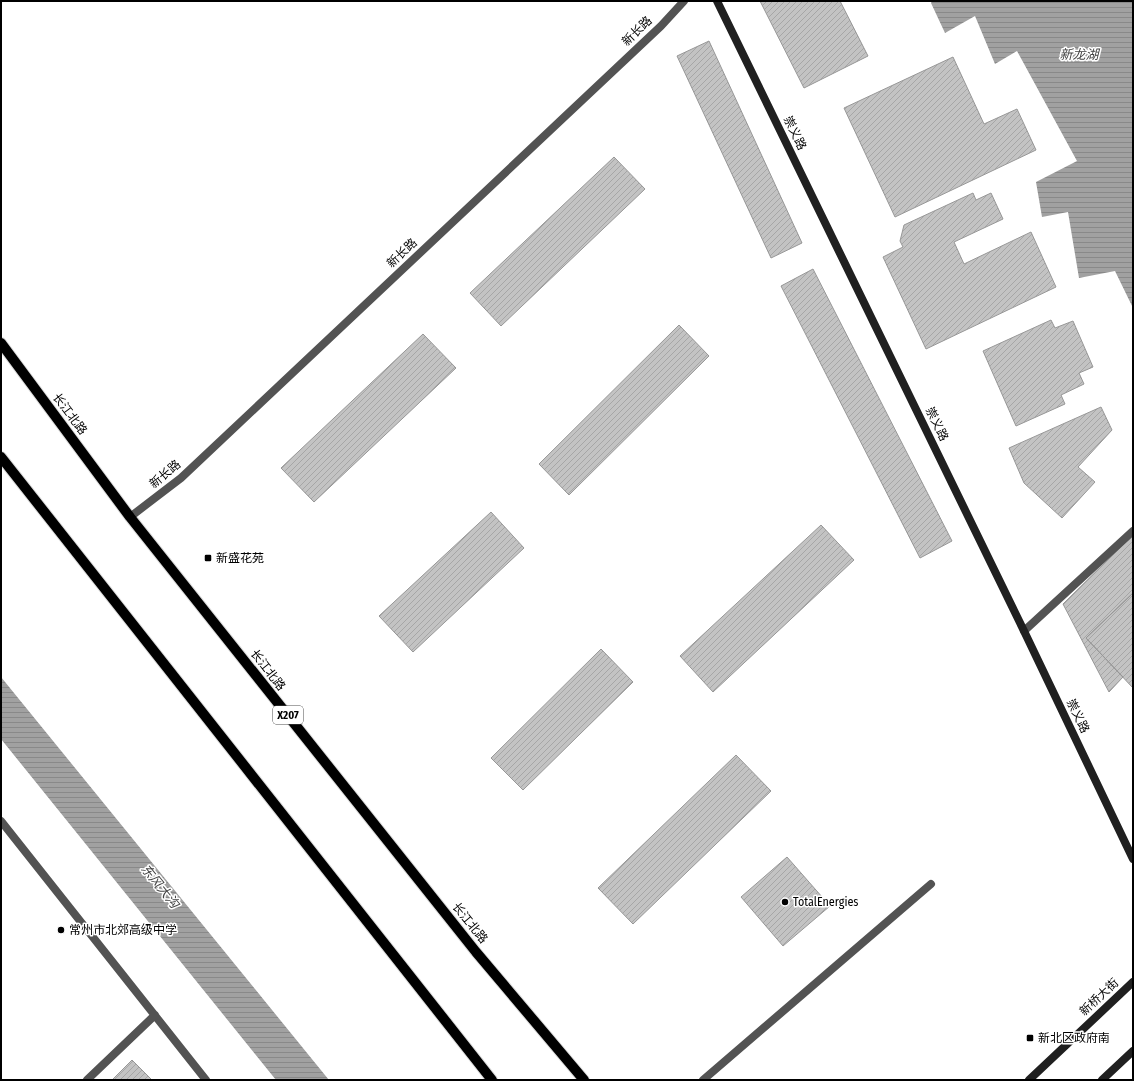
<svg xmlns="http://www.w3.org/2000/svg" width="1134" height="1081" viewBox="0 0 1134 1081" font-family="'Fira Sans Condensed','Noto Sans SC',sans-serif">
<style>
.water{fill:url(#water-rules)}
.building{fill:url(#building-hatch);stroke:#979797}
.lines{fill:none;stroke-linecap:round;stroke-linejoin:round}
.primary-casing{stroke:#dbdbdb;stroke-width:12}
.lane{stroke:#535353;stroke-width:8}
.street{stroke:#535353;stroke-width:8}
.secondary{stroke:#202020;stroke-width:8}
.primary{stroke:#000;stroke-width:10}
.poi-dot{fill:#000;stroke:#fff;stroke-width:1.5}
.labels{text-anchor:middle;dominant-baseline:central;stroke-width:3;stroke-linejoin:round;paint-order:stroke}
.shield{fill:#fff;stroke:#4c4c4c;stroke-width:1}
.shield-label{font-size:11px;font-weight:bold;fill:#000}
.street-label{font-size:12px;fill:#000;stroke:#fff}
.poi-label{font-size:12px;fill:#000;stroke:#fff;text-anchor:start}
.water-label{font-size:13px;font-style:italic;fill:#424242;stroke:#fff}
</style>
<defs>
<pattern id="water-rules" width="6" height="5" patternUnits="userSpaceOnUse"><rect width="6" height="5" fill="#a1a1a1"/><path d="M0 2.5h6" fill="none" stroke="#898989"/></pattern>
<pattern id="building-hatch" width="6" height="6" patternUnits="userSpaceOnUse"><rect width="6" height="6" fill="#c3c3c3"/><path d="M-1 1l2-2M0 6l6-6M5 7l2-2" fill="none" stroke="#a6a6a6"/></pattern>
</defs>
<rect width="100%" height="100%" fill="#fff"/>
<!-- water -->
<path class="water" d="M 932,1 L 1133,1 L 1133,308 L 1115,271 L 1079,278 L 1068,212 L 1042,217 L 1036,182 L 1077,161 L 1017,51 L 995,64 L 975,16 L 945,33 L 931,3 Z
M 1,677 L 329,1080 L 276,1080 L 1,739 Z"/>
<!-- building -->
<path class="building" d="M 760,1 L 840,1 L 868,56 L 804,88 Z
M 709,41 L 802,243 L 771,258 L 677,56 Z
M 953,57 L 984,124 L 1017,109 L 1036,150 L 895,217 L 844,108 Z
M 614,157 L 645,189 L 501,326 L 470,293 Z
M 973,193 L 976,200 L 991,193 L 1003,219 L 954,242 L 964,264 L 1031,232 L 1056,287 L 926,349 L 883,257 L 903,247 L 900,241 L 904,225 Z
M 813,269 L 952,541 L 920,558 L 781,286 Z
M 1051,320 L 1055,328 L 1073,321 L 1093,367 L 1079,373 L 1084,384 L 1061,395 L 1065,404 L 1016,426 L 983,351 Z
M 679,325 L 709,356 L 569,495 L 539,464 Z
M 423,334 L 456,368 L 314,502 L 281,468 Z
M 1101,407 L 1112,430 L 1078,467 L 1095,482 L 1062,518 L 1024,483 L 1009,448 Z
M 491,512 L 524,548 L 413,652 L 379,616 Z
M 821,525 L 854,560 L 713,692 L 680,656 Z
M 1133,535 L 1133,593 L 1086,638 L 1123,677 L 1109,692 L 1063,604 Z
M 1133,593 L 1133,688 L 1086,638 Z
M 601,649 L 633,682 L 523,790 L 491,758 Z
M 736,755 L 771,791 L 633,924 L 598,888 Z
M 787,857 L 830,906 L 783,946 L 741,897 Z
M 132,1060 L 152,1080 L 112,1080 Z"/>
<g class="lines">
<defs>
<path id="primary" d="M 1,343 L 130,517 L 476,952 L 584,1080
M 1,457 L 492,1080"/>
</defs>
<!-- primary casing -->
<use href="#primary" class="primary-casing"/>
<!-- lane -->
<path class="lane" d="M 1024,631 L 1133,531
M 1,821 L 206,1080
M 87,1080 L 155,1015"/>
<!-- street -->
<path class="street" d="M 130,517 L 181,478 L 661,26 L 684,1
M 703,1080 L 931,884"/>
<!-- secondary -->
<path class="secondary" d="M 717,1 L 1024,631 L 1133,859
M 1029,1080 L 1133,982
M 1102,1080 L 1133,1051"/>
<!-- primary -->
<use href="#primary" class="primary"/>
</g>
<!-- markers -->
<g class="poi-dot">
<rect x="204" y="554" width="8" height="8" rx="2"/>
<circle cx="785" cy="902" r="4"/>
<circle cx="61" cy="930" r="4"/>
<rect x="1026" y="1034" width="8" height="8" rx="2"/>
</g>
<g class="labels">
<!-- shield labels -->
<rect class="shield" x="273" y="706" width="30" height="18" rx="3"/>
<g class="shield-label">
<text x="288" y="715">X207</text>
</g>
<!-- street labels -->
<g class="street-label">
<text transform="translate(637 31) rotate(-44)">新长路</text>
<text transform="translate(795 133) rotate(64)">崇义路</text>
<text transform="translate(402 253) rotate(-43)">新长路</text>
<text transform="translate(70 414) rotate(53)">长江北路</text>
<text transform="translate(937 424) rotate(64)">崇义路</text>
<text transform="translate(165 474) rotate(-40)">新长路</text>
<text transform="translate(268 670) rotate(52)">长江北路</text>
<text transform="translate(1078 716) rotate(64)">崇义路</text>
<text transform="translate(470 923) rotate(51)">长江北路</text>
<text transform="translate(1099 997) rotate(-43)">新桥大街</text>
</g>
<!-- poi labels -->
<g class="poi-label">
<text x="216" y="558">新盛花苑</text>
<text x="793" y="902">TotalEnergies</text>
<text x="69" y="930">常州市北郊高级中学</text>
<text x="1038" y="1038">新北区政府南</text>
</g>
<!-- water labels -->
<g class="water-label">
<text x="1079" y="54">新龙湖</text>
<text transform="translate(160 886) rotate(51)">东风大沟</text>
</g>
</g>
<!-- border -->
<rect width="1134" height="1081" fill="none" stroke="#000000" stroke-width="4"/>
</svg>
